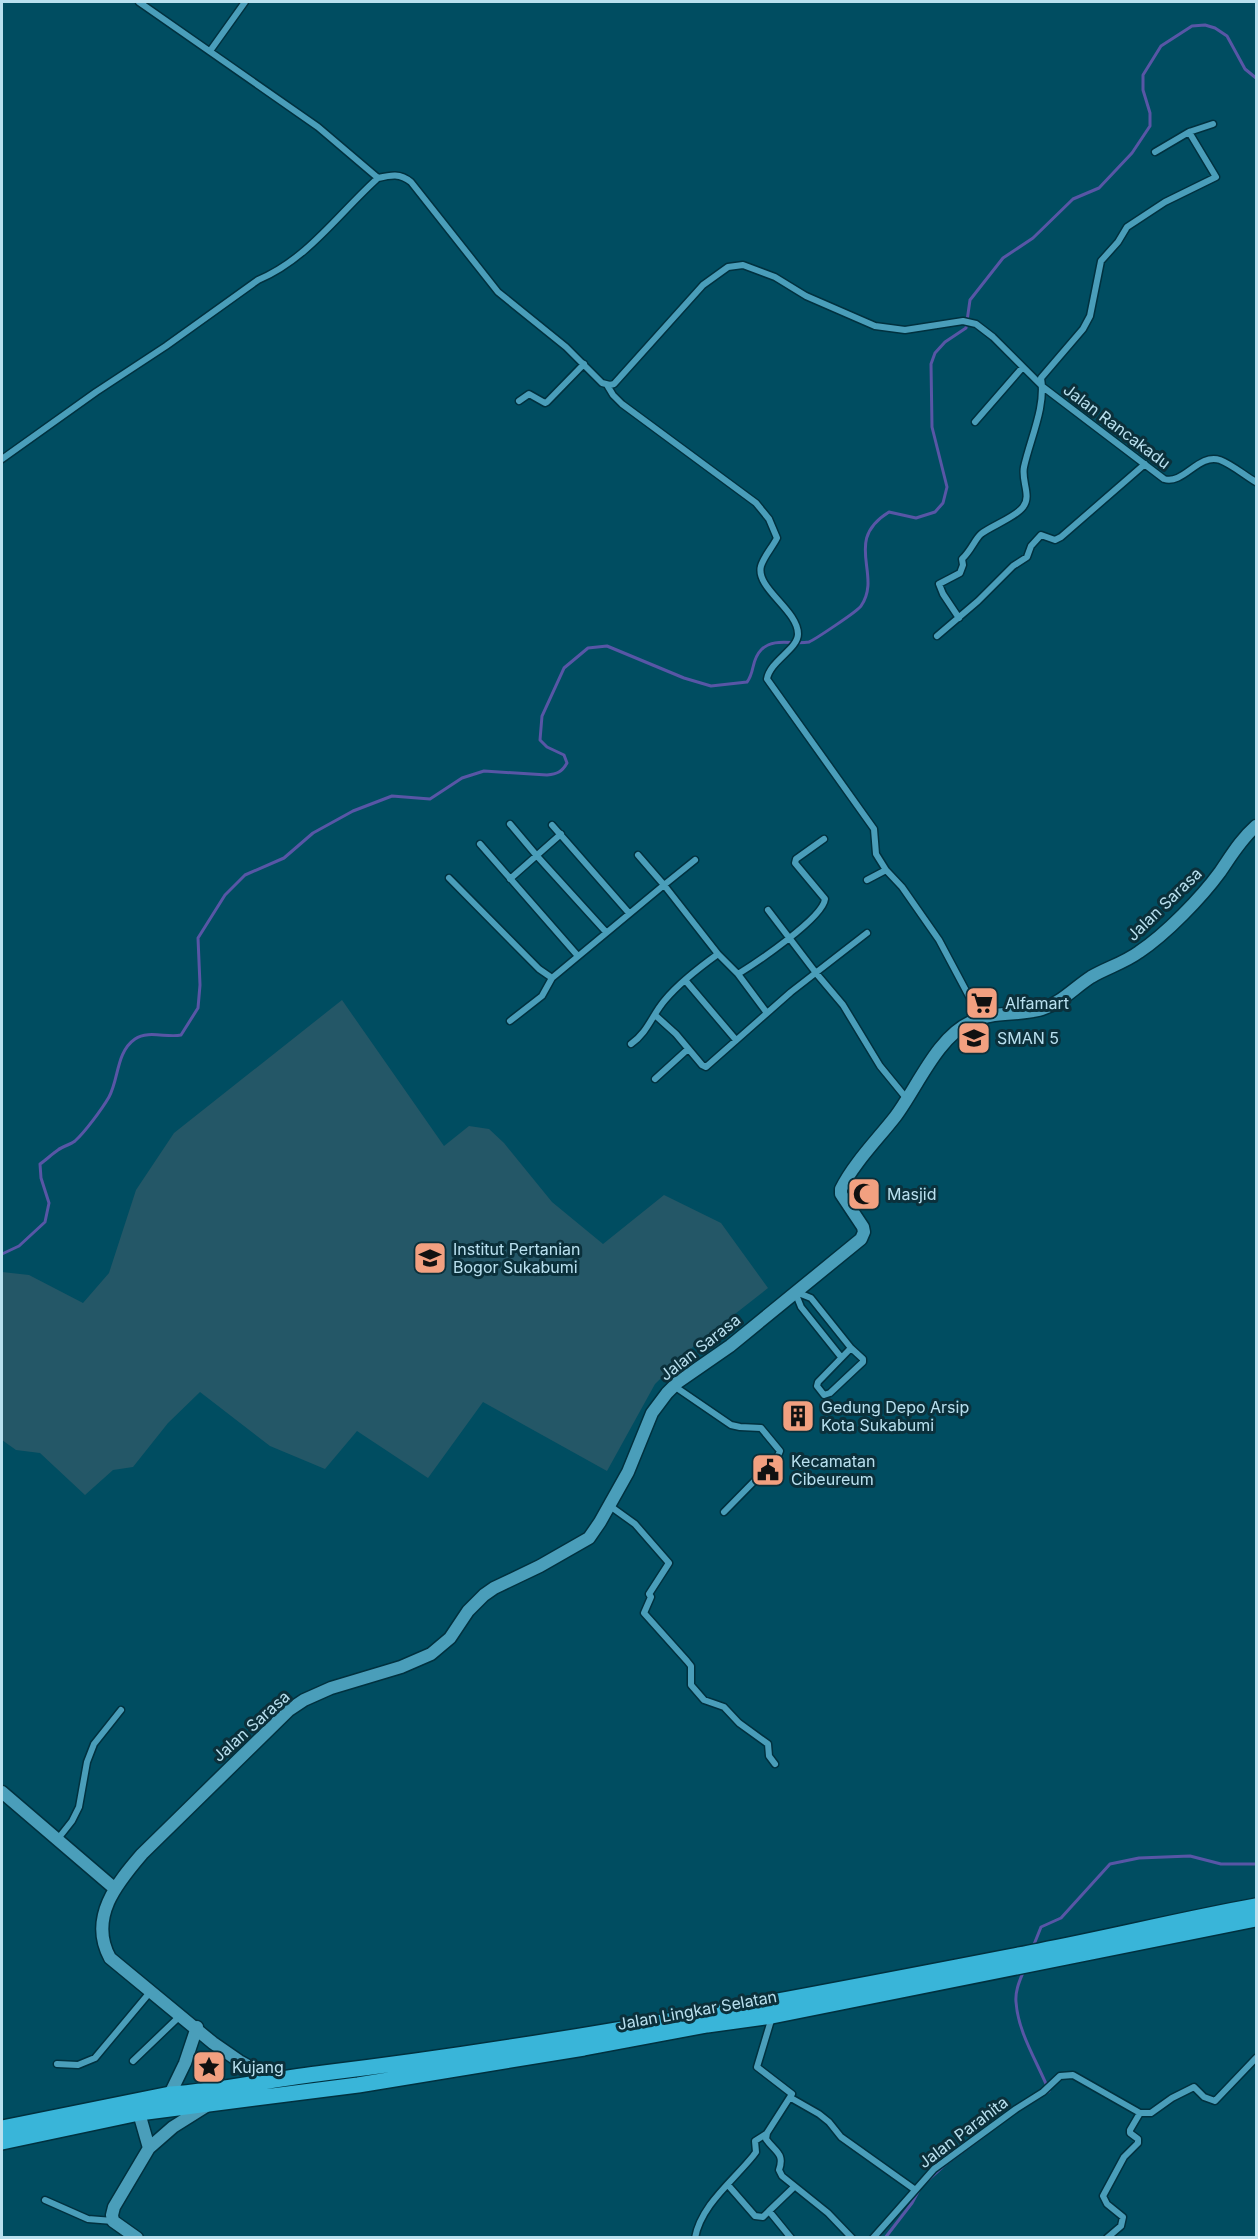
<svg xmlns="http://www.w3.org/2000/svg" width="1258" height="2239" viewBox="0 0 1258 2239" font-family="Inter,sans-serif">
<style>
.built{fill:#245767}
.lines{fill:none;stroke-linecap:round;stroke-linejoin:round}
.stream{stroke:#5856a6;stroke-width:3}
.street-casing{stroke:#00313f;stroke-width:9}
.secondary-casing{stroke:#00313f;stroke-width:15}
.primary-casing{stroke:#00313f;stroke-width:18}
.street{stroke:#4a9eba;stroke-width:6}
.secondary{stroke:#4a9eba;stroke-width:12}
.primary{stroke:#39b5d9;stroke-width:15}
.labels{text-anchor:middle;dominant-baseline:central;stroke-width:6;stroke-linejoin:round;paint-order:stroke}
.street-label{font-size:16px;fill:#b9e0ef;stroke:#0b303b}
.poi-label{font-size:16px;fill:#b9e0ef;stroke:#0b303b;text-anchor:start}
</style>
<rect width="100%" height="100%" fill="#004d61"/>
<!-- built -->
<path class="built" d="M 342,1000 L 444,1146 L 469,1126 L 489,1129 L 504,1143 L 552,1202 L 603,1244 L 664,1195 L 721,1223 L 768,1288 L 694,1346 L 655,1384 L 607,1471 L 483,1402 L 428,1478 L 357,1431 L 325,1469 L 270,1446 L 200,1392 L 168,1423 L 133,1467 L 113,1470 L 85,1495 L 40,1453 L 16,1450 L 2,1440 L 2,1272 L 29,1275 L 83,1303 L 109,1273 L 136,1190 L 174,1133 Z"/>
<g class="lines">
<!-- stream -->
<path class="stream" d="M 2,1254 L 19,1246 L 45,1222 L 49,1203 L 41,1178 L 40,1164 C 46,1160 52,1154 58,1150 C 63,1146 70,1145 75,1141 C 85,1132 102,1109 109,1097 C 119,1079 116,1052 135,1039 C 148,1030 167,1038 181,1035 L 198,1008 L 200,985 L 198,938 L 225,895 L 245,875 L 284,858 L 313,833 L 353,811 L 392,796 L 430,799 L 462,778 L 484,771 L 547,775 C 557,774 562,772 567,763 L 564,755 L 547,747 L 540,740 L 542,716 L 564,668 L 588,648 L 607,646 L 684,678 L 711,686 L 747,682 C 755,672 751,660 761,650 C 774,637 792,645 809,642 C 814,640 858,611 861,606 C 883,574 842,541 889,512 L 916,518 L 935,512 L 943,503 L 947,487 L 932,427 L 931,364 L 935,353 L 945,342 L 966,328 L 970,300 L 1003,258 L 1033,238 L 1073,199 L 1099,188 L 1132,153 L 1150,126 L 1150,113 L 1143,90 L 1143,75 L 1161,46 L 1192,26 L 1205,25 L 1215,28 L 1227,36 L 1245,69 L 1256,78
M 1033,1947 L 1041,1927 L 1061,1918 L 1110,1864 L 1139,1858 L 1190,1856 L 1221,1864 L 1256,1864
M 1024,1970 C 1020,1980 1015,1990 1016,2002 C 1018,2033 1038,2063 1049,2091 L 1027,2105
M 925,2183 L 947,2163 L 985,2135
M 885,2238 L 912,2203 L 919,2190"/>
<defs>
<path id="street" d="M 139,2 L 318,127 L 378,178
M 210,51 L 245,2
M 1155,152 L 1189,132
M 607,385 L 613,395 L 622,404 L 756,503 L 769,519 L 777,538 C 772,548 764,556 761,566 C 755,588 798,610 798,634 C 798,649 770,661 767,679 L 874,829 L 876,854 L 886,870
M 519,401 L 529,394 L 545,403 L 547,402 L 584,364
M 975,422 L 1022,368
M 2,459 L 96,392 L 166,346 L 258,280 C 308,259 339,213 378,178 C 391,175 400,173 411,182 L 498,292 L 566,347 L 602,383 L 610,385 L 614,384 L 703,285 L 728,267 L 743,265 L 775,277 L 806,296 L 875,326 L 905,330 L 963,321 L 976,324 L 993,337 L 1043,387 L 1164,479 C 1184,485 1198,453 1220,460 C 1233,465 1245,476 1256,482
M 959,618 L 943,594 L 939,584 L 960,573 L 963,565 L 962,559 C 971,551 975,539 981,534 C 991,526 1016,517 1023,507 C 1032,496 1021,481 1024,467 C 1030,439 1046,407 1041,378 L 1083,329 L 1090,316 L 1101,261 L 1118,242 L 1127,227 L 1165,202 L 1216,177 L 1189,132 L 1213,124
M 937,636 L 978,601 L 1013,566 L 1027,557 L 1031,546 L 1041,535 L 1055,540 L 1061,537 L 1145,464
M 510,824 L 537,856 L 606,932
M 552,825 L 629,913
M 480,844 L 578,956
M 638,855 L 664,885 L 695,860
M 449,878 L 539,969 L 552,978
M 510,879 L 561,834
M 867,880 L 886,870 L 902,887 L 939,940 L 980,1017
M 768,910 L 816,973 L 843,1005 L 880,1066 L 907,1099
M 738,974 L 767,1013
M 685,980 L 736,1040
M 655,1015 L 676,1034 L 702,1065 L 706,1067 L 791,992 L 867,933
M 510,1021 L 542,996 L 552,978 L 664,885 L 718,954 L 738,974 C 756,963 823,918 825,899 L 795,863 L 796,859 L 824,839
M 631,1044 C 648,1032 652,1015 665,1000 C 680,982 700,967 718,954
M 655,1079 L 688,1049
M 795,1292 L 801,1307 L 841,1357
M 796,1292 L 811,1298 L 851,1348
M 851,1348 L 863,1359 L 863,1362 L 830,1393 L 824,1395 L 817,1386 L 818,1382 Z
M 674,1386 L 731,1425 L 740,1427 L 761,1428 L 780,1451 L 777,1458 L 724,1512
M 610,1506 L 635,1524 L 669,1563 L 649,1594 L 651,1597 L 644,1613 L 687,1661 L 691,1666 L 691,1685 L 704,1700 L 724,1707 L 739,1723 L 768,1744 L 769,1756 L 775,1764
M 57,1840 L 72,1821 L 79,1807 L 87,1762 L 94,1744 L 121,1710
M 772,2017 L 757,2067 L 792,2094 L 767,2133 L 766,2139 C 775,2152 785,2153 779,2170 L 782,2176 L 828,2213 L 852,2238
M 133,2061 L 181,2015
M 57,2064 L 78,2065 L 95,2058 L 151,1991
M 791,2098 L 819,2114 L 829,2122 L 841,2137 L 914,2189
M 728,2185 L 755,2216 L 763,2217 L 769,2211 L 791,2238
M 45,2200 L 88,2219 L 113,2221
M 769,2211 L 794,2187
M 695,2238 C 701,2205 733,2181 753,2156 L 756,2152 L 755,2141 L 766,2134
M 873,2238 L 934,2169 L 1016,2109 L 1043,2092 L 1060,2076 L 1073,2075 L 1140,2113 L 1151,2113 L 1172,2098 L 1194,2087 L 1204,2097 L 1215,2101 L 1256,2058
M 1107,2238 L 1121,2226 L 1123,2217 L 1107,2204 L 1103,2196 L 1124,2157 L 1138,2143 L 1138,2139 L 1130,2133 L 1130,2130 L 1140,2113"/>
<path id="secondary" d="M 2,1792 L 114,1888
M 275,2081 L 239,2061 L 213,2043 L 110,1958 C 88,1918 117,1883 142,1854 L 289,1710 L 304,1700 L 331,1688 L 401,1667 L 431,1654 L 450,1638 L 468,1611 L 484,1595 L 494,1588 L 540,1566 L 589,1538 L 600,1522 L 628,1472 L 652,1413 L 667,1393 L 678,1382 L 730,1346 L 861,1239 L 864,1232 L 863,1227 L 841,1194 L 841,1189 C 854,1163 877,1140 895,1117 C 917,1088 937,1037 971,1022 C 992,1011 1019,1016 1042,1009 C 1061,1003 1074,988 1091,977 C 1106,968 1124,963 1139,952 C 1166,934 1201,898 1220,872 C 1231,856 1241,839 1256,826
M 169,2102 L 170,2094 L 185,2063 L 197,2027
M 139,2106 L 139,2113 L 149,2148
M 137,2238 L 113,2221 L 112,2215 L 114,2207 L 149,2148 L 173,2127 L 208,2105"/>
<path id="primary" d="M 2,2128 L 170,2094 C 222,2091 272,2079 324,2073 C 564,2044 802,1997 1039,1951 C 1112,1937 1184,1919 1256,1906
M 2,2142 L 139,2113 L 358,2085 L 584,2048 L 707,2025 L 772,2016 L 1256,1919"/>
</defs>
<!-- street casing -->
<use href="#street" class="street-casing"/>
<!-- secondary casing -->
<use href="#secondary" class="secondary-casing"/>
<!-- primary casing -->
<use href="#primary" class="primary-casing"/>
<!-- street -->
<use href="#street" class="street"/>
<!-- secondary -->
<use href="#secondary" class="secondary"/>
<!-- primary -->
<use href="#primary" class="primary"/>
</g>
<!-- icons -->
<defs>
<symbol id="supermarket-square" viewBox="-11 -11 22 22"><rect x="-9" y="-9" width="18" height="18" rx="4" fill="#f2a080" stroke="#0b303b"/><path d="M-6-5.5h2.5l.6 2H6L4.5 2H-2.5L-4.4-4H-6ZM-1.5 3.2a1.3 1.3 0 1 0 .1 0ZM3 3.2a1.3 1.3 0 1 0 .1 0Z" fill="#111"/></symbol>
<symbol id="school-square" viewBox="-11 -11 22 22"><rect x="-9" y="-9" width="18" height="18" rx="4" fill="#f2a080" stroke="#0b303b"/><path d="M0-5L7-2L0 1L-7-2ZM-4 1L0 2.5L4 1V4Q0 6-4 4Z" fill="#111"/></symbol>
<symbol id="mosque-square" viewBox="-11 -11 22 22"><rect x="-9" y="-9" width="18" height="18" rx="4" fill="#f2a080" stroke="#0b303b"/><path d="M3.5-4.9A6 6 0 1 0 3.5 4.9A5 5 0 1 1 3.5-4.9Z" fill="#111"/></symbol>
<symbol id="university-square" viewBox="-11 -11 22 22"><rect x="-9" y="-9" width="18" height="18" rx="4" fill="#f2a080" stroke="#0b303b"/><path d="M0-5L7-2L0 1L-7-2ZM-4 1L0 2.5L4 1V4Q0 6-4 4Z" fill="#111"/></symbol>
<symbol id="building-square" viewBox="-11 -11 22 22"><rect x="-9" y="-9" width="18" height="18" rx="4" fill="#f2a080" stroke="#0b303b"/><path d="M-4-6H4V6H1V3H-1V6H-4ZM-2.5-4.3h1.7v1.8h-1.7ZM.8-4.3h1.7v1.8H.8ZM-2.5-1h1.7V.8h-1.7ZM.8-1h1.7V.8H.8Z" fill="#111"/></symbol>
<symbol id="civic-square" viewBox="-11 -11 22 22"><rect x="-9" y="-9" width="18" height="18" rx="4" fill="#f2a080" stroke="#0b303b"/><path d="M-.6-6.5H3V-4.5H.6V-3L4-1V1h2V6H-6V1h2V-1L-.6-3ZM-1.2 2.5V6h2.4V2.5Z" fill="#111"/></symbol>
<symbol id="sight-square" viewBox="-11 -11 22 22"><rect x="-9" y="-9" width="18" height="18" rx="4" fill="#f2a080" stroke="#0b303b"/><path d="M0-6L1.8-2.2L6-1.7L2.9 1.2L3.7 5.4L0 3.3L-3.7 5.4L-2.9 1.2L-6-1.7L-1.8-2.2Z" fill="#111"/></symbol>
</defs>
<g fill-rule="evenodd">
<use href="#supermarket-square" x="963" y="984" width="38" height="38"/>
<use href="#school-square" x="955" y="1019" width="38" height="38"/>
<use href="#mosque-square" x="845" y="1175" width="38" height="38"/>
<use href="#university-square" x="411" y="1239" width="38" height="38"/>
<use href="#building-square" x="779" y="1397" width="38" height="38"/>
<use href="#civic-square" x="749" y="1451" width="38" height="38"/>
<use href="#sight-square" x="190" y="2048" width="38" height="38"/>
</g>
<g class="labels">
<!-- street labels -->
<g class="street-label">
<text transform="translate(1117 426) rotate(37)">Jalan Rancakadu</text>
<text transform="translate(1164 904) rotate(-44)">Jalan Sarasa</text>
<text transform="translate(700 1347) rotate(-38)">Jalan Sarasa</text>
<text transform="translate(251 1726) rotate(-42)">Jalan Sarasa</text>
<text transform="translate(697 2010) rotate(-10)">Jalan Lingkar Selatan</text>
<text transform="translate(963 2132) rotate(-37)">Jalan Parahita</text>
</g>
<!-- poi labels -->
<g class="poi-label">
<text x="1005" y="1003">Alfamart</text>
<text x="997" y="1038">SMAN 5</text>
<text x="887" y="1194">Masjid</text>
<text x="453" y="1249">Institut Pertanian<tspan x="453" dy="18">Bogor Sukabumi</tspan></text>
<text x="821" y="1407">Gedung Depo Arsip<tspan x="821" dy="18">Kota Sukabumi</tspan></text>
<text x="791" y="1461">Kecamatan<tspan x="791" dy="18">Cibeureum</tspan></text>
<text x="232" y="2067">Kujang</text>
</g>
</g>
<!-- border -->
<rect width="1258" height="2239" fill="none" stroke="#b9e0ef" stroke-width="6"/>
</svg>
